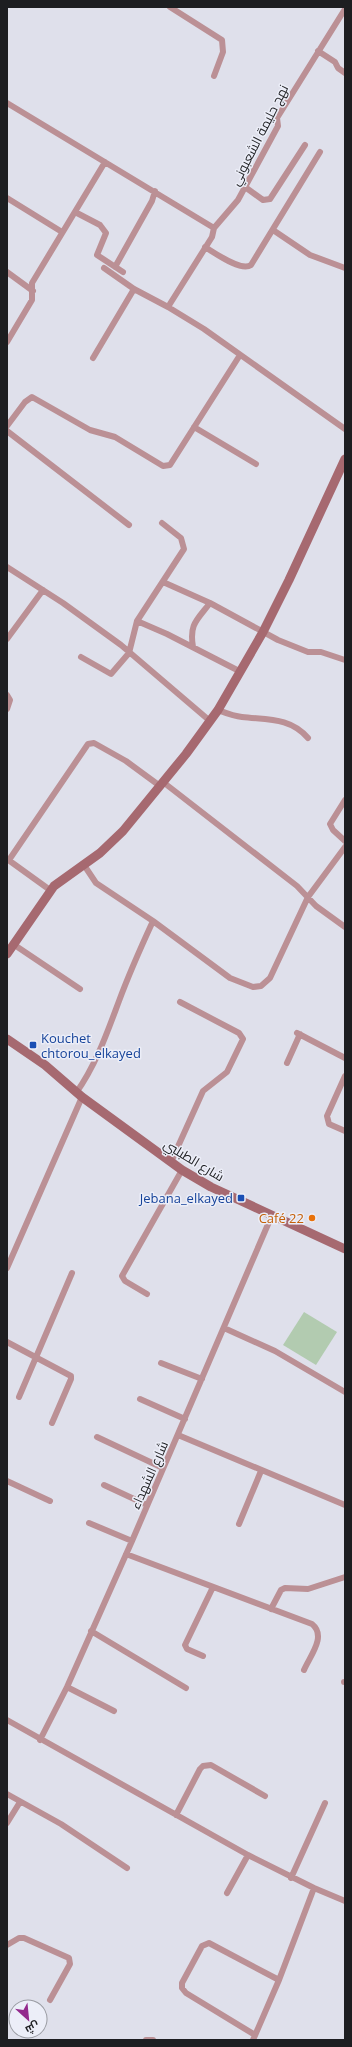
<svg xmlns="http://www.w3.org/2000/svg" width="352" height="2047" viewBox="0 0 352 2047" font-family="'Open Sans',Cairo,sans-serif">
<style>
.green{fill:#b2cbb0}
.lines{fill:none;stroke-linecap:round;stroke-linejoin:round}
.street{stroke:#bb9095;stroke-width:6}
.secondary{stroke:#a66970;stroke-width:9}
.transit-dot{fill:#1a4fb4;stroke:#eceef8;stroke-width:1.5}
.food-dot{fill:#e8710a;stroke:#eceef8;stroke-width:1.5}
.labels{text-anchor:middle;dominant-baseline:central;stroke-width:3;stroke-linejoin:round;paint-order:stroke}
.street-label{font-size:13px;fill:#1d1e21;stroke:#eceef8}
.transit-label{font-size:13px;fill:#164399;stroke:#eceef8;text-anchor:start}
.food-label{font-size:13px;fill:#c56008;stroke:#eceef8;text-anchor:end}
</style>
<rect width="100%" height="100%" fill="#dfe0eb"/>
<!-- green -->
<path class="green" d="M 304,1312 L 337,1332 L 316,1365 L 283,1345 Z"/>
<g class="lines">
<!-- street -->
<path class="street" d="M 170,7 L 222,40 L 223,52 L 214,76
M 345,9 L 277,118 L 278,126 L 238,200 L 214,228 L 212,237 L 168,307 L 204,329 L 345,429
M 318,51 L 335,62 L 338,68 L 345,73
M 7,103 L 214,228
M 245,187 L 263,200 L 270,199 L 305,145
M 7,198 L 62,232
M 75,212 L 100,225 L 106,233 L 97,255 L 123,272
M 273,230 L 310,255 L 345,268
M 205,247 C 215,253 241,272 251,265 L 320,152
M 115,267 L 152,201 L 155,191
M 104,268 L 134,289 L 168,307
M 7,272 L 33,291
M 7,342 L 32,300 L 32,283 L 105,162
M 93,358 L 134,289
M 7,426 L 25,402 L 32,397 L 90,430 L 115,437 L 163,466 L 170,465 L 240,355
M 194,427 L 256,464
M 7,431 L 129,525
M 7,567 L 63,603 L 121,645 L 210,721
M 163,582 L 210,603 L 278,640 L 308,652 L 321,652 L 345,660
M 137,621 L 167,634 L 241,672
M 7,639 L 43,590
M 193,647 C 189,624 197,620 210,603
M 81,657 L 111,674 L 129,653 L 137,621 L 184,549 L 181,538 L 162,523
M 7,695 L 10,700 L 7,709
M 218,710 C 226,713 233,716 242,717 C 267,720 290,717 308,738
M 163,782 L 297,886 L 316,906 L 345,927
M 345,800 L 330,824 L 333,830 L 345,841
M 7,859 L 50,890
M 9,860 L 88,744 L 94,743 L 126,761 L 160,786
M 84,865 L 96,883 L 153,921 L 230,978 L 253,987 L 261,986 L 270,978 L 308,897 L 345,847
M 13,944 L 80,989
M 297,1033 L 345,1058
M 287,1063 L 300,1034
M 345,1076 L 327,1116 L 329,1124 L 345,1131
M 76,1093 C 96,1065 107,1033 119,1001 C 129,974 141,947 153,921
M 171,1162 L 203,1091 L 227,1072 L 243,1039 L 239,1033 L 180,1002
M 7,1268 L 82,1097
M 147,1294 L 125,1281 L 122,1276 L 182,1170
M 224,1328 L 275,1351 L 345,1392
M 7,1342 L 71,1376 L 71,1379 L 52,1423
M 161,1363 L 202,1379
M 19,1397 L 72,1273
M 140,1399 L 185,1419
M 178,1435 L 345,1505
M 97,1437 L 163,1468
M 7,1481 L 50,1501
M 104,1485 L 147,1505
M 89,1523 L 132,1541
M 239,1524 L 261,1471
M 126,1554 L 312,1624 C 327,1636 310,1656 304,1670
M 271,1609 L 281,1590 L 285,1588 L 308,1589 L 345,1577
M 91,1631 L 186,1688
M 203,1656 L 187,1649 L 185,1645 L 213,1587
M 344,1682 L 345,1682
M 67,1687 L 114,1711
M 7,1720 L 248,1855 L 314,1888 L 345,1901
M 40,1740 L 67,1687 L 132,1541 L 272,1215
M 7,1794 L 61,1824 L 127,1868
M 176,1815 L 200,1769 L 203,1766 L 211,1765 L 265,1796
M 7,1823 L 20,1802
M 291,1878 L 325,1803
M 227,1893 L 248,1855
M 7,1945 L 19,1938 L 24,1938 L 69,1958 L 70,1964 L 50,2000
M 255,2035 L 186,1993 L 182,1988 L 182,1983 L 202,1946 L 209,1943 L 279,1980
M 146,2040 L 153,2040
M 253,2040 L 279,1980 L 314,1888"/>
<!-- secondary -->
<path class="secondary" d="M 7,954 L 54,886 L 100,853 L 123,831 L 186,754 L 218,710 L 263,632 L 289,580 L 345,459
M 7,1039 L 45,1065 L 82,1097 L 182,1170 L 211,1187 L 345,1249"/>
</g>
<!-- markers -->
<g class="transit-dot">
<rect x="29" y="1041" width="8" height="8" rx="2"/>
<rect x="237" y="1194" width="8" height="8" rx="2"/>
</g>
<circle class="food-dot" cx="312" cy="1218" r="4"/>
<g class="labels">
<!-- street labels -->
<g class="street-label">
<text transform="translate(259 135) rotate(-63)">نهج حليمة الشعبوني</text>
<text transform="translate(194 1160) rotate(31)">شارع الطبلبي</text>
<text transform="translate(149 1475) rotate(-66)">شارع الشهداء</text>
</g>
<!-- transit labels -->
<g class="transit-label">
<text x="41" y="1038">Kouchet<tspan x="41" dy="15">chtorou_elkayed</tspan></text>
<text x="233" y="1198" text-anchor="end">Jebana_elkayed</text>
</g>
<!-- food labels -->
<g class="food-label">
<text x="304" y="1218">Café 22</text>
</g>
</g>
<!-- border -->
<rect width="352" height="2047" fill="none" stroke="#1d1e21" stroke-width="16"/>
<!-- north arrow -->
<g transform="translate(28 2019) rotate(153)"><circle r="19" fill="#eceef8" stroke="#999ba2"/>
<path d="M0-3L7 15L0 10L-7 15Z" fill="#93298c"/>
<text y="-6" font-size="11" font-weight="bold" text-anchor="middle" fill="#1d1e21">ش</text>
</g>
</svg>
